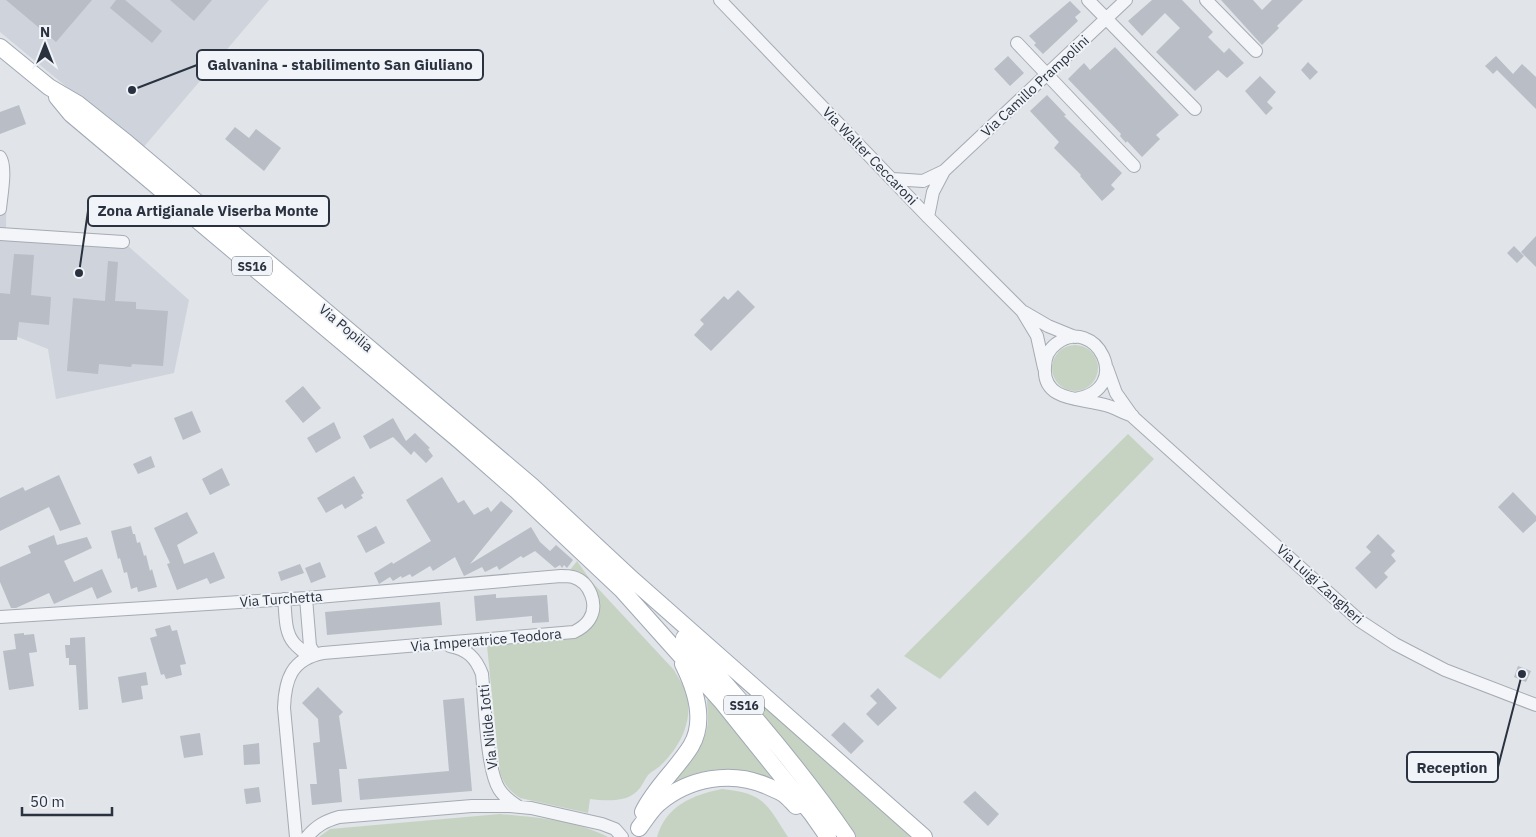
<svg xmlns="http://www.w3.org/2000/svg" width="1536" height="837" viewBox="0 0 1536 837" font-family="'IBM Plex Sans',sans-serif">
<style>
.built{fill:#cfd3db}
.green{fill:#c7d3c2}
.building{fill:#b8bdc6}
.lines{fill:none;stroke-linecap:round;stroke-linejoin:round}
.minor-casing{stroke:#a6abb3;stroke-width:14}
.major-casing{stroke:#a0a9b5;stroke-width:18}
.minor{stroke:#f3f5f8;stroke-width:12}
.major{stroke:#fff;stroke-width:16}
.labels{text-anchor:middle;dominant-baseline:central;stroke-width:4;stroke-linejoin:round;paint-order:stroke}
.shield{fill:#f0f3f7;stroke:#656c77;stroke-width:1}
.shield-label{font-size:12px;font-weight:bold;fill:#2a3240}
.street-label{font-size:14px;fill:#2a3240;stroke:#f0f3f7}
.leader{fill:none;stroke:#2a3240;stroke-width:2}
.callout-dot{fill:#2a3240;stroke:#f0f3f7;stroke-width:2}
.callout{fill:#f0f3f7;stroke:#2a3240;stroke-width:2}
.callout-label{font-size:15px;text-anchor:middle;font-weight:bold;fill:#2a3240}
</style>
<rect width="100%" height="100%" fill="#e1e4e9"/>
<!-- built -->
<path class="built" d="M 0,0 L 269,0 L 142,149 L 0,32 Z
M 0,151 L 7,156 L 6,230 L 128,246 L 189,300 L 174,373 L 56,399 L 48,349 L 0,330 Z"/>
<!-- green -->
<path class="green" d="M1052 368a23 23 0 1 1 46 0a23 23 0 1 1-46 0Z
M 1128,434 L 1154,459 L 940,679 L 904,656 Z
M 577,561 L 591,581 L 674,670 C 679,679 687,690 688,701 C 691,726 678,749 660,766 C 657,769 652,771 648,775 C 645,779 643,784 640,788 C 629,803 606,801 590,799 L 588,813 L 520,798 C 510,791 504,785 500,773 L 487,646 L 569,638 L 599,607 L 570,570 Z
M 753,696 L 915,837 L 854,837 L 834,808 L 751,698 Z
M 709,699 L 775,780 L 773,782 C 747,768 716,765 689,776 C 682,779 675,784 669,787 C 684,768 707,746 708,720 C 708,713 707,706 707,700 Z
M 722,789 C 764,793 767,804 788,837 L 657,837 C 666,806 692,795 722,789 Z
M 500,814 C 536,817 576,820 608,837 L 319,837 L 330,829 Z"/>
<!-- building -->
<path class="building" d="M 6,0 L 92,0 L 56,42 Z
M 116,0 L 125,0 L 162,31 L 152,43 L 110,8 Z
M 170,0 L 212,0 L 194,21 Z
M 1152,0 L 1182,0 L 1213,32 L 1208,37 L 1224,53 L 1229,48 L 1244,63 L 1227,78 L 1218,70 L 1195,91 L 1156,52 L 1180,28 L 1165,13 L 1142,36 L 1128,21 Z
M 1221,0 L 1253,0 L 1262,10 L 1272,0 L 1303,0 L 1277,26 L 1279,28 L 1262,45 Z
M 1070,1 L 1081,12 L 1075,17 L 1078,21 L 1043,54 L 1034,45 L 1036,43 L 1029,36 Z
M 1115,47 L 1179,115 L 1156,135 L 1160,139 L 1142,157 L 1127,141 L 1126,143 L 1120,136 L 1121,134 L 1068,79 L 1084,63 L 1090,70 Z
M 1008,56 L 1024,73 L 1010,86 L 994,69 Z
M 1496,56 L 1513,74 L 1522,64 L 1536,77 L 1536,109 L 1497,70 L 1493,74 L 1485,66 Z
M 1308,62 L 1318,72 L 1310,80 L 1301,70 Z
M 1260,76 L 1276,92 L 1267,102 L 1273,108 L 1266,115 L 1245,91 Z
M 1047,95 L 1066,115 L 1064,116 L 1122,173 L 1111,185 L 1115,189 L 1102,201 L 1080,176 L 1081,175 L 1054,148 L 1059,142 L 1030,111 Z
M 19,105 L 26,124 L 0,134 L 0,112 Z
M 235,127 L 249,138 L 256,129 L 281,148 L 264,171 L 225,139 Z
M 1536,236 L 1536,267 L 1521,252 Z
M 1514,246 L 1524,256 L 1517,263 L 1507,253 Z
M 14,254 L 34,255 L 31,295 L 51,297 L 49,325 L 19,322 L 17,340 L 0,340 L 0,293 L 10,294 Z
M 108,261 L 118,262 L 115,301 L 136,302 L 136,309 L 168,311 L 163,366 L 132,364 L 131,367 L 99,364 L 98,374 L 67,371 L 73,298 L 105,301 Z
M 738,290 L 755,307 L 711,351 L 694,335 L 704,324 L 700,320 L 724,296 L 728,300 Z
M 303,386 L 321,408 L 303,423 L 285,401 Z
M 192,411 L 201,432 L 183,440 L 174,418 Z
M 393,418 L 406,441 L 415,433 L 430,448 L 428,449 L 433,456 L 426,463 L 414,451 L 411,455 L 393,437 L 370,449 L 363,436 Z
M 334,422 L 341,438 L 316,453 L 307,438 Z
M 151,456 L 155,467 L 138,474 L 133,464 Z
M 222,468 L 230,485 L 210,495 L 202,479 Z
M 59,475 L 81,524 L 60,531 L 49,507 L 0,531 L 0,498 L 23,487 L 25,491 Z
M 354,476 L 364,493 L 361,495 L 363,498 L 345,509 L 342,504 L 326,513 L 317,498 Z
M 442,477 L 458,503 L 464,500 L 474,515 L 488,507 L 491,512 L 501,501 L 513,511 L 470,564 L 531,527 L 540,542 L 550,551 L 556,545 L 573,560 L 567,568 L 564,565 L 562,568 L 560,565 L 555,568 L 535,551 L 523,558 L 521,556 L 499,570 L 497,566 L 485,572 L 482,567 L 464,576 L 455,557 L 433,571 L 430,566 L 412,577 L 410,574 L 402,578 L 401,576 L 393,581 L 390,577 L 379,584 L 374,573 L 392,562 L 393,564 L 431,541 L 406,500 Z
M 1513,492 L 1536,516 L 1536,521 L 1523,533 L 1498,507 Z
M 187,512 L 198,533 L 177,545 L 184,564 L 214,552 L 225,578 L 210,584 L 207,578 L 177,590 L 167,564 L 170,563 L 154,528 Z
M 131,526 L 133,534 L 135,534 L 137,543 L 140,542 L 144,556 L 146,555 L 150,571 L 152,569 L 157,587 L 138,592 L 137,587 L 131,589 L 127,572 L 124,573 L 120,558 L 118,559 L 111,531 Z
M 376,526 L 385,543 L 366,553 L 357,536 Z
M 1378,534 L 1395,551 L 1391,555 L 1396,561 L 1384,573 L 1388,577 L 1376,589 L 1355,568 L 1371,552 L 1366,547 Z
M 54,535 L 57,545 L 87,537 L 92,548 L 64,561 L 74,582 L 102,569 L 112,592 L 97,599 L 92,587 L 54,604 L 49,593 L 16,608 L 11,608 L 0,582 L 0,567 L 31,553 L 28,546 Z
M 320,562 L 326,577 L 311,583 L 305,568 Z
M 300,564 L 304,573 L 281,581 L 278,572 Z
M 496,594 L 496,598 L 547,595 L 549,622 L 532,623 L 532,616 L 476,621 L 474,596 Z
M 440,602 L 442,625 L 327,635 L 325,612 Z
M 170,625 L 172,631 L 177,630 L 186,664 L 180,665 L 182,675 L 166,679 L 164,674 L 161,675 L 150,638 L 157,636 L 155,629 Z
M 24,633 L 24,635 L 34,634 L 37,652 L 29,653 L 34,686 L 9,690 L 3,651 L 16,649 L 14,634 Z
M 85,637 L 88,709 L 79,710 L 76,665 L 69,665 L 69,658 L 66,658 L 65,645 L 70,645 L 70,638 Z
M 1518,666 L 1531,671 L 1526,682 L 1514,677 Z
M 146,672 L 148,685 L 141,686 L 143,699 L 122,703 L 118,677 Z
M 318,687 L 343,712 L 339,716 L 347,769 L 339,769 L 342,802 L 312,805 L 310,784 L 317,784 L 313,743 L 320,742 L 318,719 L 302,703 Z
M 878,688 L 897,708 L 878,726 L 866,714 L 877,703 L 870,696 Z
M 464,698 L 472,791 L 360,800 L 358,779 L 449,771 L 443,700 Z
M 844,722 L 864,741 L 851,754 L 831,735 Z
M 200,733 L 203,755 L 184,758 L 180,736 Z
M 259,743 L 260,764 L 244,765 L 243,745 Z
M 259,787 L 261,802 L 246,804 L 244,789 Z
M 975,791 L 999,814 L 988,826 L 963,802 Z"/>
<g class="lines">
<defs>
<path id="minor" d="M 720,0 L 928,217 L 1022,311 L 1037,336 L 1044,368
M 1088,0 L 1195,109
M 1206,0 L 1256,51
M 1017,43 L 1134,166
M 0,157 C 7,167 1,196 0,209
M 893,179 L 923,181 L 944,171
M 928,217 L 933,192 L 944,171 L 1126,0
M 0,234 L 123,242
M 1024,312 L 1048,326 L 1075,337
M 1107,368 L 1116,393 L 1133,417 L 1360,621 L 1395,644 L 1445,670 L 1536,705
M 1075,399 C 1136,389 1095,313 1056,344 C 1049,349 1045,358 1045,367 C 1042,402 1082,398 1105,405 C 1114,407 1123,413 1133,416
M 306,598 L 310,646 L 315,655
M 284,599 C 286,613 284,632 294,643 C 298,648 304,651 308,657
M 0,617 L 306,598 L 561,576 C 565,576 569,576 573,577 C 590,582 599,605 589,620 C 585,626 580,629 574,632 L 323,653 C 291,659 285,680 284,708 L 296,837
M 450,646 C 467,649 476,658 482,674 C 485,701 486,768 499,789 C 504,797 511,802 519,807
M 307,837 C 316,826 325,821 339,817 L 472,806 L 510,806 L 531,808 L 602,824 L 615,829 L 622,837"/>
<path id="major" d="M 0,47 L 49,87 L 78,104 L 127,143 L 532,486 L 633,580 L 924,837
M 57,97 L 71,114 L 460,441 L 516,490 L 622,590 L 723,703 L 812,814 L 828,837
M 684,638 C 742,701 799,767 847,837
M 643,812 C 655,787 677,769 691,746 C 706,721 695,688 683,664
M 639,828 C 645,820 651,810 659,803 C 689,778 731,770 767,786 C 773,789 780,791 785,795 C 789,798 792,802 796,806"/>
</defs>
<!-- minor casing -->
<use href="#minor" class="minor-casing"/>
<!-- major casing -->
<use href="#major" class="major-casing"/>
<!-- minor -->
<use href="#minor" class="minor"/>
<!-- major -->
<use href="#major" class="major"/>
</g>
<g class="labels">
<!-- shield labels -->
<g class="shield">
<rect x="232" y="256.5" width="40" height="19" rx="4"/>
<rect x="724" y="695.5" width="40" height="19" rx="4"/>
</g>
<g class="shield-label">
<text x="252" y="266">SS16</text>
<text x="744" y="705">SS16</text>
</g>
<!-- street labels -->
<g class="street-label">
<text transform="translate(1035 86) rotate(-43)">Via Camillo Prampolini</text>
<text transform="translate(870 156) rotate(46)">Via Walter Ceccaroni</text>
<text transform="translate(346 328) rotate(40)">Via Popilia</text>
<text transform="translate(1320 584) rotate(42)">Via Luigi Zangheri</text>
<text transform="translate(281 599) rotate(-4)">Via Turchetta</text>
<text transform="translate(486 640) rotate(-5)">Via Imperatrice Teodora</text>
<text transform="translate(488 727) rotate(-96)">Via Nilde Iotti</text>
</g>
</g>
<!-- callouts -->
<path class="leader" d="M132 90L197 65M79 273L88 211M1522 674L1498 767"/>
<g class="callout-dot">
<circle cx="132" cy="90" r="5"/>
<circle cx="79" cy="273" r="5"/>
<circle cx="1522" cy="674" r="5"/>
</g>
<g class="callout">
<rect x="197" y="50" width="286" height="30" rx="5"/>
<rect x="88" y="196" width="241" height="30" rx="5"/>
<rect x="1407" y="752" width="91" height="30" rx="5"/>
</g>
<g class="callout-label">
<text x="340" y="70">Galvanina - stabilimento San Giuliano</text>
<text x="208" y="216">Zona Artigianale Viserba Monte</text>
<text x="1452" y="773">Reception</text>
</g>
<!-- north arrow -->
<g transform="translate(45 45)" stroke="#f0f3f7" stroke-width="4" paint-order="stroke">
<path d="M0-4L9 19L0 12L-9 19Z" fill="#2a3240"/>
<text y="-8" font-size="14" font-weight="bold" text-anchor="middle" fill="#2a3240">N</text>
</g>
<!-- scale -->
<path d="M22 807v8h90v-8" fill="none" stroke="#2a3240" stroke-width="2.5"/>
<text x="30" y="807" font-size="15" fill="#2a3240" stroke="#f0f3f7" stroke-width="4" paint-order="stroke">50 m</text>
</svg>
